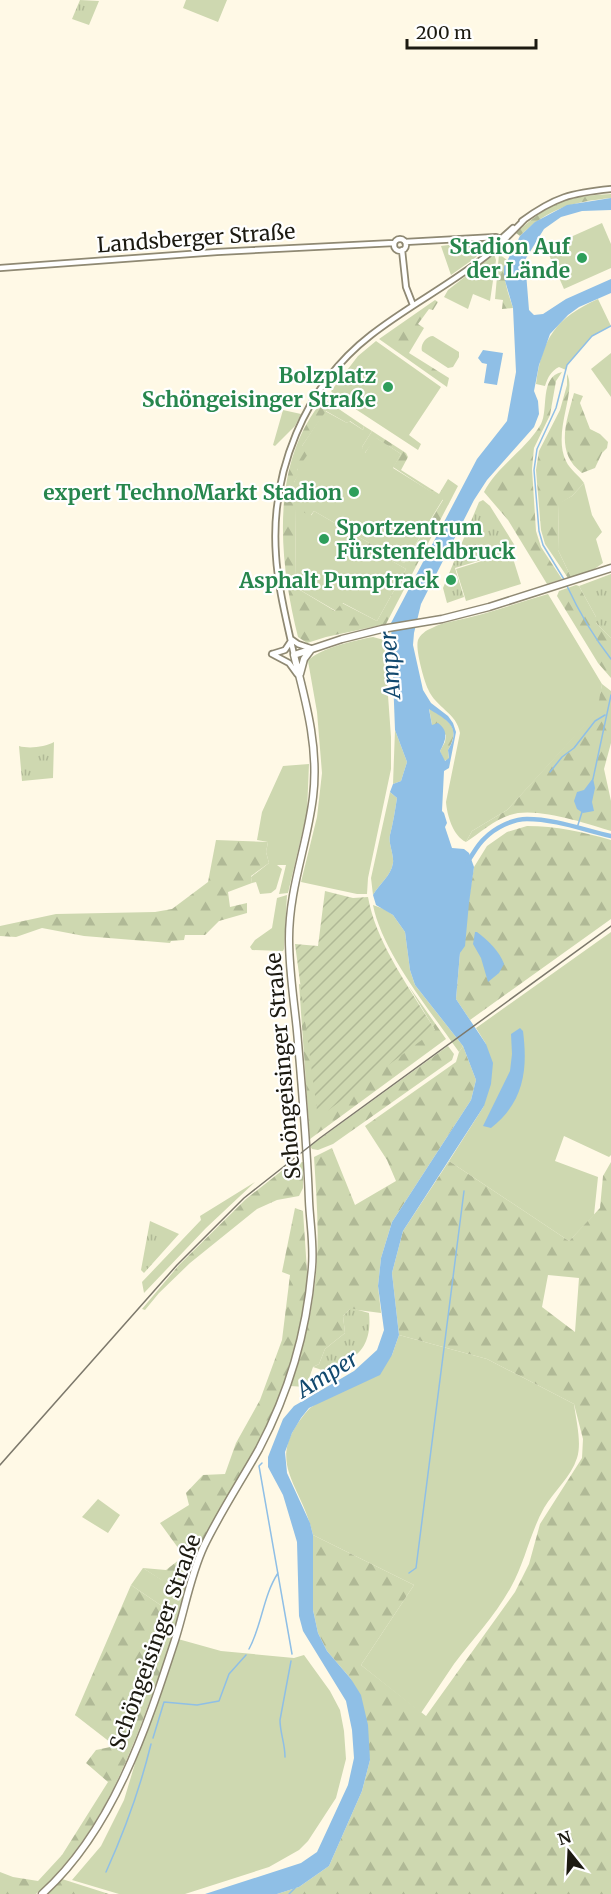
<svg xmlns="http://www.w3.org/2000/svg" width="611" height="1894" viewBox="0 0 611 1894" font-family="Merriweather,serif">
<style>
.grass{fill:#ced8b0}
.forest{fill:url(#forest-firs);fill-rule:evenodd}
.park{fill:url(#park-tufts)}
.garden{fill:url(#garden-furrows)}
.water{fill:#8fbfe6;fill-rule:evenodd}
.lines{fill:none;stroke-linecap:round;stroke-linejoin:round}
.stream{stroke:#8fbfe6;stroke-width:1.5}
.canal{stroke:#8fbfe6;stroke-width:4.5}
.minor-casing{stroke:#8f8973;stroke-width:8}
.major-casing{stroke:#8f8973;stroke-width:9}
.minor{stroke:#fff;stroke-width:4.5}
.major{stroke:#fff;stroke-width:6}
.rail{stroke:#7d796c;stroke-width:1.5}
.leisure-dot{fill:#2e9e5b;stroke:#fff;stroke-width:2}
.labels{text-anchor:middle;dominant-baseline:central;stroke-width:4.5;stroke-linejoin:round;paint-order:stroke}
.street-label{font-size:21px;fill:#1c1a11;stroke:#fff}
.leisure-label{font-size:21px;font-weight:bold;fill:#27864d;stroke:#fff;text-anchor:end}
.water-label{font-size:22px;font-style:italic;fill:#12496e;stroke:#fff}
</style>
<defs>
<pattern id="forest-firs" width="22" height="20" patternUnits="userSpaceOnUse" patternTransform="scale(1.5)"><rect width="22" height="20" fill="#ced8b0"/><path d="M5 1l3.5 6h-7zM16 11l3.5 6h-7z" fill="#b0b996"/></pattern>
<pattern id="park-tufts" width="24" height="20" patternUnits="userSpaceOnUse" patternTransform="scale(1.5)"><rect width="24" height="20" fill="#ced8b0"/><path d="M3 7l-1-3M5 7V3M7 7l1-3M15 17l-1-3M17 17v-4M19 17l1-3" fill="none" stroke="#b0b996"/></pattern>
<pattern id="garden-furrows" width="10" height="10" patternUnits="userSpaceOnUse" patternTransform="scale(1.5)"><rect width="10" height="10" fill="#ced8b0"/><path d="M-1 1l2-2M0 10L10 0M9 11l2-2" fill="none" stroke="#b0b996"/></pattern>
</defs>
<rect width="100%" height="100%" fill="#fff9e6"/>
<!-- grass -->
<path class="grass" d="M 186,0 L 227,0 L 218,22 L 183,8 Z
M 602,223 L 611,244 L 611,268 L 564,289 L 546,248 Z
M 493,239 L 475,258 L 451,275 L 441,246 Z
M 494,254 L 496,260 L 490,301 L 473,294 L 468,309 L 444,297 L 448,290 Z
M 598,299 L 611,326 L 592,336 L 567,365 L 566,370 L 559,367 C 551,371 548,377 545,386 L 536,384 C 542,338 556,318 598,299 Z
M 433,336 L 459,352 L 459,357 L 453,367 L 448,368 L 422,351 C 420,345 426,336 433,336 Z
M 376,341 L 441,387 L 409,435 L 421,444 L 418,450 L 334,395 L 331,391 L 358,356 Z
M 611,353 L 611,397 L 591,369 Z
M 283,410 L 301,414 L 295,426 L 275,446 L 273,445 Z
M 325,411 L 347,423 L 349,421 L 363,430 L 364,426 L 372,431 L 362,447 L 365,453 L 375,437 L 401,454 L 393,468 L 443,499 L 404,563 L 314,511 L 311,515 L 406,569 L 377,621 L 343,603 L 336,611 L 295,587 L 296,508 L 298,501 L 294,482 L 299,473 L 297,471 L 302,446 Z
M 584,483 L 592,515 L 602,532 L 596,539 L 603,563 L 593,570 L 571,577 L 558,550 L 559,503 L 572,496 Z
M 511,552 L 521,584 L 466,601 L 456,569 Z
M 548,594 L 602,684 L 598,711 L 507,810 L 472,831 L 466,842 C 453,836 447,815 446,802 L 460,733 C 457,713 436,708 428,689 C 424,680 415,649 418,640 C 420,635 426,630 432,628 C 443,622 455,621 467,618 C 495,611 521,602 548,594 Z
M 373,637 L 384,640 L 391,737 L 391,769 L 368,878 L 367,894 L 357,894 L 301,882 L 317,817 L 322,773 L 317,712 L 308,661 C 319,648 357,640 373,637 Z
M 395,730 L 407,762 L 401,781 L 393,784 Z
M 309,764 L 307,812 L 288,893 L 279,894 L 286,865 L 277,865 L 282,869 L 276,889 L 271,893 L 260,894 L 256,882 L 252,883 L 251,877 L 269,863 L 266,852 L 268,842 L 257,840 L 262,812 L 283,766 Z
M 390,792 L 397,798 C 395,811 393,823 390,835 C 388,843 394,854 393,863 C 391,876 379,884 373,895 L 371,878 Z
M 287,895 L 284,949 L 283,951 L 252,950 L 250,947 L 255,940 L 272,928 L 277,898 Z
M 373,905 L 384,909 L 393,915 L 405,932 L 410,970 L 415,985 L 463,1046 L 459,1052 C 431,1012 382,952 373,905 Z
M 611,932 L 611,1155 L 609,1157 L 564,1136 L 555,1161 L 598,1177 L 594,1215 L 569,1241 L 449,1161 L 484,1106 L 486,1044 L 476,1028 Z
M 255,1182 L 206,1228 L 144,1293 L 142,1282 L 201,1220 L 200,1216 Z
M 399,1335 L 487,1359 L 574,1404 C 576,1420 582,1443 577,1458 C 571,1477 554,1491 544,1508 C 530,1533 525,1562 511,1587 C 495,1616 473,1639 454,1664 C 443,1680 432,1697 421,1713 L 361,1665 L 414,1585 L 313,1535 C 301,1481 261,1462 310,1408 L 392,1355 Z
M 98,1499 L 120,1515 L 108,1533 L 82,1517 Z
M 143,1568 L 184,1594 L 178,1617 L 131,1585 Z
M 178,1639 L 221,1651 L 294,1658 L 304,1655 L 330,1691 L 340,1710 L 344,1731 L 346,1759 L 336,1798 L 308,1841 L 299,1850 L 269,1867 L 185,1894 L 119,1894 L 72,1880 L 101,1846 L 124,1800 L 143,1737 Z"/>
<!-- forest -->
<path class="forest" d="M 611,194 L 611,198 C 572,202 549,208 520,236 L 516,233 C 549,203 566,196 611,194 Z
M 499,254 L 507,260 C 501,276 508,292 513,308 L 502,309 L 503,300 L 495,299 Z
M 435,300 L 438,302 L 433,310 L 429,309 L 418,324 L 424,328 L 409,353 L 449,378 L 447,387 L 379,339 Z
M 562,372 L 556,381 L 550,415 L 534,448 L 532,469 L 536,531 L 541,547 L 562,579 L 547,584 L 508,520 L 484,492 C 497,466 526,450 541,424 C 549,409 539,377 562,372 Z
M 567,374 C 577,392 552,432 566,461 C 570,470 579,475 584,483 L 572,496 L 559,504 L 558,550 L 571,577 L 568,578 L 545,544 L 541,530 L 536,470 L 539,451 L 560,410 L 567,385 Z
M 574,393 L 583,396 L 580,403 L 590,429 L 600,434 L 608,442 L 607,448 L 602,453 L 595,468 L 582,473 C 554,452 567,420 574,393 Z
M 324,399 L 364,426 L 363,430 L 350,421 L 347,423 L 326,411 L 302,446 L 308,454 L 297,470 L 300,473 L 294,482 L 304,489 L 298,501 L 311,509 L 307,514 L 296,508 L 295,587 L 335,611 L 342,603 L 377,621 L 406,569 L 311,516 L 314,511 L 404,563 L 443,500 L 393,467 L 401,454 L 376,438 L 364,454 L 363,452 L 362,447 L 372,431 L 406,453 L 408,457 L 401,470 L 439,494 L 448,479 L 458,486 L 386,624 L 326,637 L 307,643 L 298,637 C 279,561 269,463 324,399 Z
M 576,585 L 579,586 L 596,617 L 596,623 L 611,638 L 611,678 L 598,663 L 557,596 L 559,591 Z
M 602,684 L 611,691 L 611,743 L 604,769 L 611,801 L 611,831 C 586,823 534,806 510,815 C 494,820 480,833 466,842 L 472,831 L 507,810 L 597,711 Z
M 429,708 C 447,720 462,726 448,750 L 449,759 L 444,761 L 440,751 L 445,742 L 446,735 L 432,725 Z
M 527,826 C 556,826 583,832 611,840 L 611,919 L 470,1020 L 456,999 L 460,953 L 474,867 L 487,846 L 507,832 Z
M 216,840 L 268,842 L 266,852 L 269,863 L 251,876 L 252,883 L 228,892 L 230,907 L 247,903 L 247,913 L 219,921 L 205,935 L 185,935 L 184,940 L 171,941 L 170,943 L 84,936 L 42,928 L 16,937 L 0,936 L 0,926 L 56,914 L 155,912 L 172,909 L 208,882 Z
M 299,984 L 435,1030 L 408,985 L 446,1039 L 310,1139 Z
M 448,1046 L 454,1054 L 452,1060 L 333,1144 L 318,1150 L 312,1149 L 310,1146 Z
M 463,1046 L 476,1080 L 471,1100 L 392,1222 L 381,1258 L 378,1286 L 381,1313 L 350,1309 L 343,1316 L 345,1333 L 325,1349 L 319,1364 L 313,1367 L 306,1387 L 290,1386 C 304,1345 315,1303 317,1259 C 319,1225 316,1191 314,1157 L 332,1148 L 355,1205 L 396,1181 L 387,1160 L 365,1126 L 456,1062 L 459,1052 Z
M 449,1161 L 569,1241 L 600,1208 L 603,1176 L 611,1162 L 611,1894 L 277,1894 L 299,1887 L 329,1866 L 362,1791 L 370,1760 L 351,1679 L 327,1651 L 318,1633 L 313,1610 L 313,1535 L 414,1585 L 361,1665 L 426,1716 L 515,1592 L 529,1564 L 540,1524 L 582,1458 L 583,1439 L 574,1404 L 487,1359 L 399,1335 L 392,1273 L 403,1231 ZM 548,1275 L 579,1278 L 575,1332 L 542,1307 Z
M 303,1162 L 303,1188 L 299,1196 L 277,1200 L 257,1209 L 190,1263 L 159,1293 L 145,1310 L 142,1309 L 179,1265 L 246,1199 L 289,1165 Z
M 295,1208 L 303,1211 L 307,1271 L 306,1302 L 297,1344 L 285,1387 L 259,1445 L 202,1547 L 184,1595 L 143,1568 L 166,1570 L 184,1556 L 160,1523 L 189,1505 L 186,1493 L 203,1475 L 225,1474 L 236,1443 L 260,1400 L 282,1340 L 290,1275 L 282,1272 Z
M 131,1585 L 178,1617 C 172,1644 162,1669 152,1695 C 125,1769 96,1840 36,1894 L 0,1894 L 0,1872 L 13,1877 L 38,1881 L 62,1855 L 108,1782 L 86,1763 L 96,1750 L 115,1746 L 75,1715 Z
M 62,1879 L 109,1894 L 47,1894 Z"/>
<!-- park -->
<path class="park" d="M 80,0 L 99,1 L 89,25 L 72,19 Z
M 483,500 L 490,506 L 517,549 L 455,568 L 464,597 L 447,603 L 443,588 L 479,502 Z
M 611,574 L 611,638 L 596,623 L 596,617 L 579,586 Z
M 54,742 L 53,778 L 22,781 L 19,746 C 29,749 45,747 54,742 Z
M 150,1221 L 179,1234 L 144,1273 L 141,1270 Z
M 351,1308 L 369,1313 C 371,1332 367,1350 349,1360 C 341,1364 334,1364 328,1372 L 313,1367 L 319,1364 L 325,1349 L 345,1333 L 343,1316 Z"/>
<!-- garden -->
<path class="garden" d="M 325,891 L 353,898 L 368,897 C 376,943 411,990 435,1030 L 318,1118 L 295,944 L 318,946 Z"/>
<!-- water -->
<path class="water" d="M 611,198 L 611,210 L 582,211 L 561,217 L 544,229 L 525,260 L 529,310 L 534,315 L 543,314 L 566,299 L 611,279 L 611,293 L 579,307 L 568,315 L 550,334 L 539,365 L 534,391 L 538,401 L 539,414 L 534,427 L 487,480 L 474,500 L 421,604 L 414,633 L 413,645 L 423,690 L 431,703 L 448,716 L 453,723 L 456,732 L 449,768 L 444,771 L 442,811 L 444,813 L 447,823 L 445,827 L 452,848 L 464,849 L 469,853 L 474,867 L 469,903 L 465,946 L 460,953 L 456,999 L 486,1044 L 493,1063 L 491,1084 L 484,1106 L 403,1231 L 392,1273 L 399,1335 L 392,1355 L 380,1375 L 309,1408 L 301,1418 L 292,1433 L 285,1452 L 287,1473 L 310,1523 L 313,1535 L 313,1610 L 318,1633 L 327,1651 L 351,1679 L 361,1695 L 368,1725 L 370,1760 L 362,1791 L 329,1866 L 299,1887 L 277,1894 L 205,1894 L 301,1863 L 317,1852 L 348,1785 L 354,1758 L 352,1730 L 346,1701 L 303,1631 L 299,1616 L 297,1542 L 283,1495 L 268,1467 L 268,1457 L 283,1419 L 294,1406 L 354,1371 L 377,1350 L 384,1330 L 378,1286 L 381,1258 L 392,1222 L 471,1100 L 476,1080 L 463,1046 L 415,985 L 410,970 L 405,932 L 393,915 L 376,905 L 373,895 C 379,884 391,876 393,863 C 394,854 388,843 390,835 C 393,823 395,811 397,798 L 390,792 L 393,784 L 401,781 L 407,762 L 395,730 L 391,623 L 477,459 L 507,421 L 516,372 L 513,308 L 504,277 L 504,267 L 520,236 L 535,222 L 567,205 ZM 429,709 C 447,720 462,727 448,750 L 449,758 L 445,761 L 440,751 C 446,740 449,731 438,723 L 432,725 Z
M 483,350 L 503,353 L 497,385 L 484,383 L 487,364 L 482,363 L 478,358 Z
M 593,778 L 595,788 L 592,802 L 594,811 L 583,813 L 577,809 L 574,801 L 577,792 L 584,790 Z
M 475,932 L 477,932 C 488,940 500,952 504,964 L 499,973 L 488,982 L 481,958 L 473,944 Z
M 520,1028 L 523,1031 C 528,1070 524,1102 491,1128 L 483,1126 L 510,1071 L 512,1054 L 511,1034 Z"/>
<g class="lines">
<!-- stream -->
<path class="stream" d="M 565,581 L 543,545 L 539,531 L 534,470 L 537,449 L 556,408 L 567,365 L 592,336 L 611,326
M 567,586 C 579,612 593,636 611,659
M 550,772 L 562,757 L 574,748 L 595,721 L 605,715
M 593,779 L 611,695
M 577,828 L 582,812
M 262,1463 L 259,1466 L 292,1654
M 409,1573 L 416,1568 L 464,1191
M 249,1649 C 262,1625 263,1596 278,1573
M 153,1738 L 164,1702 L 197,1705 L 219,1701 L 229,1674 L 246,1655
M 285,1757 C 285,1743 280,1733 280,1720 L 291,1661
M 106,1872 C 125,1830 140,1789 151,1744
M 289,1894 L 295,1888"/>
<!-- canal -->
<path class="canal" d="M 468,861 C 473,854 478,844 485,838 C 495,828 512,819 527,819 C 555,819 584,830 611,836"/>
<defs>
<path id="minor" d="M 522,221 C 555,197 571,193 611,189
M394 245a6 6 0 1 1 12 0a6 6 0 1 1-12 0Z
M 405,242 L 496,237 L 499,238
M 402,250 L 406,287 L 413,305
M 484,254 L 513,228
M 0,268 L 217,252 L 394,243
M 291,639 L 298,644 L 313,649
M 272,654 L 289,663 L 297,674
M 272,654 L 285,650 L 291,641
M 294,655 C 287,622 278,589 276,556 C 270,473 304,387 371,335 C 409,305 454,283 491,252 C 503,242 513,231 524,220"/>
<path id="major" d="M 300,674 L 304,659 L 310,651
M 42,1894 C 113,1830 146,1729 175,1640 C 185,1609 190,1576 204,1546 C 220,1513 241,1481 259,1449 C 289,1392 307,1331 312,1267 C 314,1245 310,1223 309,1201 C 307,1144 302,1088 297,1031 C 294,1001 289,970 289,939 C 289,888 307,846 313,797 C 319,748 306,702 294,655 L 342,639 L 382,629 L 442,619 L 489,607 L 611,568"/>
</defs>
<!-- minor casing -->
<use href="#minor" class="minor-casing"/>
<!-- major casing -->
<use href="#major" class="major-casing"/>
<!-- minor -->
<use href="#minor" class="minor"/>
<!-- major -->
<use href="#major" class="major"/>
<!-- rail -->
<path class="rail" d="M 0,1465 L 177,1265 L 244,1198 L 320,1138 L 611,926"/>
</g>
<!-- markers -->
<g class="leisure-dot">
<circle cx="582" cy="258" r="6"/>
<circle cx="388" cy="387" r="6"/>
<circle cx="354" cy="492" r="6"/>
<circle cx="324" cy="539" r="6"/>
<circle cx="451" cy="580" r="6"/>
</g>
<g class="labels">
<!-- street labels -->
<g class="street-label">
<text transform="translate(196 238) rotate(-4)">Landsberger Straße</text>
<text transform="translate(283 1066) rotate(-95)">Schöngeisinger Straße</text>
<text transform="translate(155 1642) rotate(-70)">Schöngeisinger Straße</text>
</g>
<!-- leisure labels -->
<g class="leisure-label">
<text x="570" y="246">Stadion Auf<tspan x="570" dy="24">der Lände</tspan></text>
<text x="376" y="375">Bolzplatz<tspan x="376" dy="24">Schöngeisinger Straße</tspan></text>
<text x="342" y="492">expert TechnoMarkt Stadion</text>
<text x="336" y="527" text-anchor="start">Sportzentrum<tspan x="336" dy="24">Fürstenfeldbruck</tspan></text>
<text x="439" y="580">Asphalt Pumptrack</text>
</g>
<!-- water labels -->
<g class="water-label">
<text transform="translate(390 665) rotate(-94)">Amper</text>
<text transform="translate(327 1374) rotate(-32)">Amper</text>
</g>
</g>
<!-- north arrow -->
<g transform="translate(569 1852) rotate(342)" stroke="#ffffff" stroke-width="4.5" paint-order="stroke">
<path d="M0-4.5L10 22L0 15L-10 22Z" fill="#1c1a11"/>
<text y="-9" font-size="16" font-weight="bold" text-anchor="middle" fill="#1c1a11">N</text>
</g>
<!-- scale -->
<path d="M407 39v9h129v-9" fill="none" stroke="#1c1a11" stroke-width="3"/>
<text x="416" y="39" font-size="18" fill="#1c1a11" stroke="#ffffff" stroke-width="4.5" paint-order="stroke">200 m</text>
</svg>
